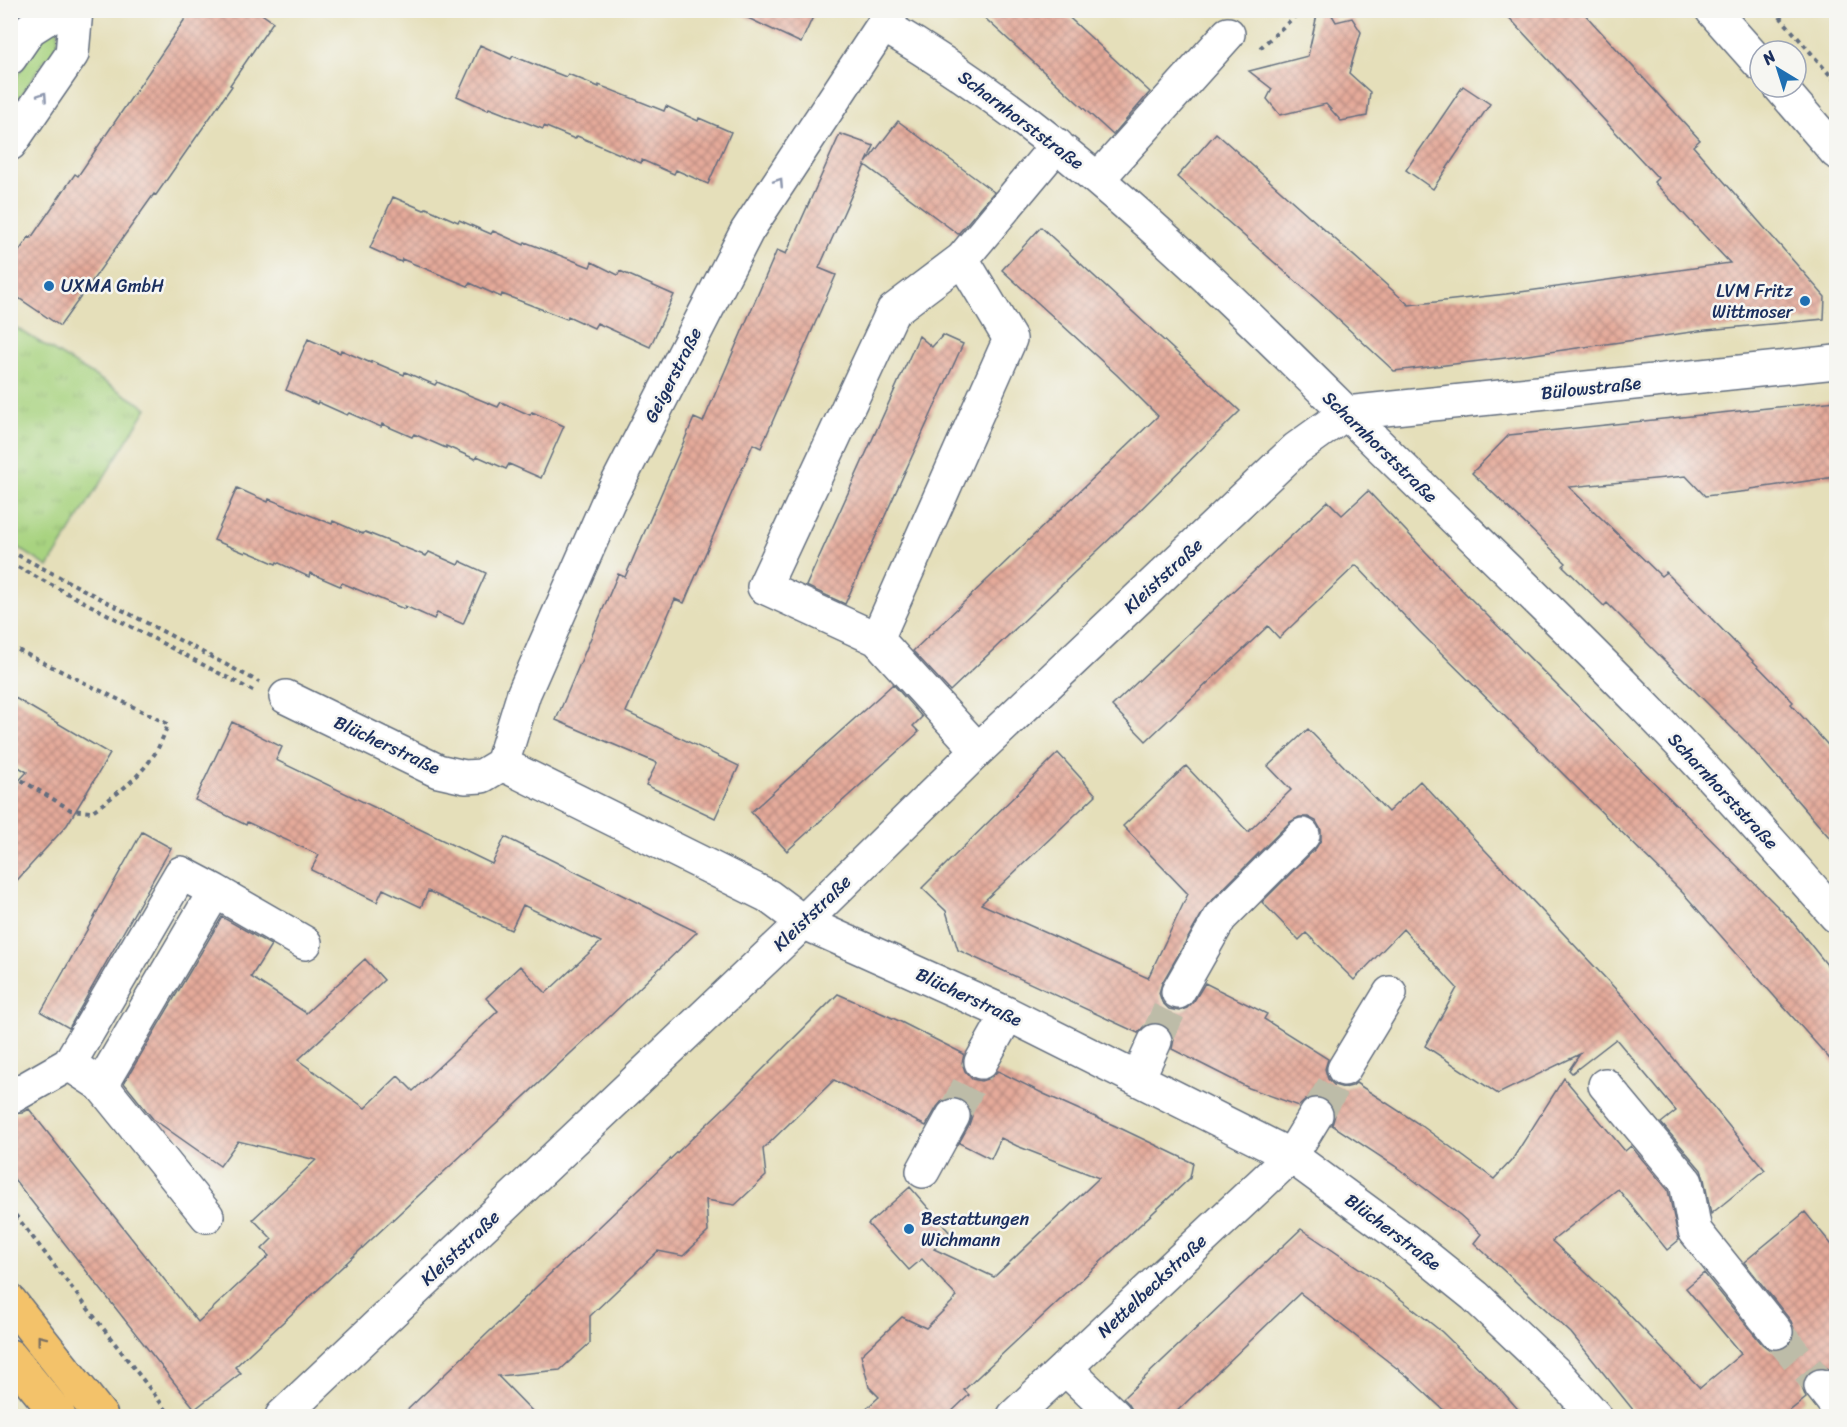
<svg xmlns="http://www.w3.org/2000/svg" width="1847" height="1427" viewBox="0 0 1847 1427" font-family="Sriracha,sans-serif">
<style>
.grass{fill:#a8d380;stroke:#62816f;stroke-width:1.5}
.park{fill:url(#park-tufts);stroke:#62816f;stroke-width:1.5}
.building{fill:url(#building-cross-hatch)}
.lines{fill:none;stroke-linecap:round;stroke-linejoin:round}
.minor-tunnel{stroke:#bdbca8;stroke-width:33;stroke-dasharray:33 16;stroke-linecap:butt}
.minor-casing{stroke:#626d7e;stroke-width:36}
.major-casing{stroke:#626d7e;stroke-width:36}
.path{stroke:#626d7e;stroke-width:4;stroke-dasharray:4.5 4.5;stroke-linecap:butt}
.minor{stroke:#fff;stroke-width:33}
.major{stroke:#f3c26a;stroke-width:33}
.oneway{stroke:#8d97ae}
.oneway2{stroke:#7c7163}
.poi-dot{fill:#1f6fb2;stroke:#f6f6f2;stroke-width:2}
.labels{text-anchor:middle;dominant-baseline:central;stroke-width:5;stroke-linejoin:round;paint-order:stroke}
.street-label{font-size:18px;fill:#1b2f5e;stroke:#f6f6f2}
.poi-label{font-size:18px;fill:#1b2f5e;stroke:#f6f6f2;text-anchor:start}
</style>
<defs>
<pattern id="park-tufts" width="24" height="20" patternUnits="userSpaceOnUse" patternTransform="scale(1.5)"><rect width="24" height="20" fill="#a8d380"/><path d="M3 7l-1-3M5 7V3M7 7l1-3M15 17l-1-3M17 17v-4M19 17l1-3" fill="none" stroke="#90b571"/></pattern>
<pattern id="building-cross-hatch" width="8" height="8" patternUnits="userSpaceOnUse" patternTransform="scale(1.5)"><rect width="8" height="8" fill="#e5aa9a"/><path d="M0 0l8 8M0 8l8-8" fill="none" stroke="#b98b81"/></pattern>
</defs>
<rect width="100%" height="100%" fill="#f6f6f2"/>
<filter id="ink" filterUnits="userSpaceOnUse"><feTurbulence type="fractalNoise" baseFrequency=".0167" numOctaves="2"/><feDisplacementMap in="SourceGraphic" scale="12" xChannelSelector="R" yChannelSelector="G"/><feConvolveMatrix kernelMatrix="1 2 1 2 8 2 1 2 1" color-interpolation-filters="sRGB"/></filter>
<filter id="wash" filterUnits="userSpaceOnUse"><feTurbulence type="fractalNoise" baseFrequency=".008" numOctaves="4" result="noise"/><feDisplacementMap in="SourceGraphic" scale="24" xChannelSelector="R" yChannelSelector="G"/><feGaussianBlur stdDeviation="1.35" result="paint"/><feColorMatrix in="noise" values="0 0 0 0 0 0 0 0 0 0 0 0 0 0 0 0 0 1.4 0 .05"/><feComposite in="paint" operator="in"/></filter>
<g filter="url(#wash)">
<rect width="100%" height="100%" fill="#e5dfba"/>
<!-- grass -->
<path class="grass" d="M 58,25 L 58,56 L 47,57 L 11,111 L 11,85 L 35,48 L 35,39 Z"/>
<!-- park -->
<path class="park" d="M 10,324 L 147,408 L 48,567 L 11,543 Z"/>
<g id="blocks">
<!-- building -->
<path class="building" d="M 191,10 L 256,10 L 273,22 L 230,85 L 232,86 L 156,195 L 154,194 L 60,326 L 10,292 L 10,264 L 29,237 L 31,238 L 75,174 L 78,176 Z
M 731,10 L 816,10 L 801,43 Z
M 976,10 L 1061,10 L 1150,92 L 1113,135 Z
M 1318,10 L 1329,10 L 1336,22 L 1352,18 L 1361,32 L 1349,73 L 1370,92 L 1367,116 L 1341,121 L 1326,104 L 1280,115 L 1267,99 L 1272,89 L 1249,71 L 1308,56 Z
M 1502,10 L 1581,10 L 1700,140 L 1693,146 L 1825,297 L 1824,319 L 1706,330 L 1514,357 L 1394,371 L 1316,299 L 1177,177 L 1216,133 L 1409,305 L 1506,294 L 1730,263 L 1654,182 L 1658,178 Z
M 480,45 L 511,59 L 513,56 L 566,77 L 568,74 L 599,87 L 599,85 L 664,111 L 666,106 L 698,121 L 699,118 L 731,132 L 708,184 L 676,170 L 674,174 L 642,160 L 641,163 L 577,136 L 575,139 L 544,126 L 543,129 L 489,108 L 488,110 L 457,96 Z
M 1463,86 L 1490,104 L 1433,189 L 1406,170 Z
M 898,121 L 994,192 L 958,234 L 865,165 L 819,268 L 836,275 L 761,448 L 753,444 L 684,603 L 675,599 L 626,712 L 739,766 L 715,818 L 646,785 L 657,763 L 556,720 L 618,574 L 625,577 L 694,418 L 703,422 L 777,250 L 786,254 L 840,134 L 874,146 L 866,163 Z
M 393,197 L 424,210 L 426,208 L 458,222 L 459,220 L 491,234 L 493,231 L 524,245 L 525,242 L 590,267 L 592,262 L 618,275 L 620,271 L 674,295 L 650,347 L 597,323 L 594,328 L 568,316 L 567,319 L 502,294 L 501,297 L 470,283 L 468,286 L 402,259 L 401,262 L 370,248 Z
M 1041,227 L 1240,411 L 1138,512 L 950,691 L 913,651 L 1158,416 L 1117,375 L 1002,270 Z
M 943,335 L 963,344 L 845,604 L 806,586 L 919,336 L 932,347 Z
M 308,339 L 340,353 L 341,350 L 371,363 L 371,361 L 404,375 L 405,372 L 435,385 L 437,382 L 498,407 L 501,402 L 530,415 L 532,412 L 564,426 L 541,478 L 509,464 L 506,469 L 477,456 L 475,459 L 446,446 L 446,448 L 414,434 L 412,437 L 382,424 L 381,427 L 349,413 L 347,415 L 318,402 L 317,404 L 286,390 Z
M 1836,401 L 1836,457 L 1832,458 L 1835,477 L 1751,489 L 1749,491 L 1705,496 L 1686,476 L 1569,487 L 1661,576 L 1666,572 L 1793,702 L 1791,704 L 1836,754 L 1836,845 L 1747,743 L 1607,603 L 1604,606 L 1563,566 L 1566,563 L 1472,473 L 1509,435 Z
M 237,488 L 268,502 L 269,499 L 332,524 L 333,521 L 363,534 L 365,532 L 426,556 L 429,552 L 458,565 L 460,561 L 486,573 L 463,624 L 437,613 L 434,619 L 405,606 L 404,609 L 342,583 L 340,586 L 310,573 L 309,577 L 277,562 L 276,564 L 246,551 L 245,553 L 214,540 Z
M 1368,491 L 1462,590 L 1790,919 L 1836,976 L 1836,1066 L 1683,893 L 1419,631 L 1356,565 L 1279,638 L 1268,626 L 1146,741 L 1112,706 L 1328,501 L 1342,515 Z
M 893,684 L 922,717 L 913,726 L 919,732 L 787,851 L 751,812 Z
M 10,695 L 110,754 L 67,825 L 10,888 L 10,790 L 27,772 L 10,762 Z
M 232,722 L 282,747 L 276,760 L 492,864 L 505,837 L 697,932 L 602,1024 L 235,1367 L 241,1373 L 195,1409 L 10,1174 L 10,1114 L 22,1113 L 29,1109 L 198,1322 L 269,1256 L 262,1249 L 272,1239 L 253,1219 L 316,1160 L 238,1141 L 220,1166 L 153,1119 L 124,1083 L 222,917 L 271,945 L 251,977 L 306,1013 L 365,959 L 384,980 L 298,1060 L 365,1108 L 398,1076 L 413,1091 L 498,1011 L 486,998 L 520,966 L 546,993 L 601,942 L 523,905 L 511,930 L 428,891 L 421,907 L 383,889 L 377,902 L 311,870 L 319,855 L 247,822 L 246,825 L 195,800 Z
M 1308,729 L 1388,812 L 1420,781 L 1625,999 L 1765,1170 L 1711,1214 L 1704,1179 L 1701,1170 L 1661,1123 L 1676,1111 L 1616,1039 L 1572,1073 L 1569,1070 L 1580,1054 L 1498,1094 L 1425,1046 L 1457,988 L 1403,929 L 1354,980 L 1306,933 L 1299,940 L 1262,902 L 1316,848 L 1321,840 L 1321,830 L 1316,821 L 1308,817 L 1299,817 L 1290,822 L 1207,905 L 1162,983 L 1159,993 L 1162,1002 L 1169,1009 L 1179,1011 L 1187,1008 L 1194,1001 L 1205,983 L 1267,1014 L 1264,1019 L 1328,1059 L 1325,1069 L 1328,1079 L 1334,1085 L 1344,1088 L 1352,1086 L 1356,1083 L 1422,1126 L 1494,1179 L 1512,1160 L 1564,1078 L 1625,1151 L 1631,1146 L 1668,1190 L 1679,1240 L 1667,1250 L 1618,1189 L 1552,1241 L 1612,1297 L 1700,1388 L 1741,1354 L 1686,1288 L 1704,1273 L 1762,1344 L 1770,1350 L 1779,1350 L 1787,1347 L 1794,1338 L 1794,1329 L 1791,1321 L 1744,1262 L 1805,1212 L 1836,1250 L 1836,1373 L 1827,1368 L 1819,1367 L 1809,1372 L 1804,1379 L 1802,1388 L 1806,1398 L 1783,1416 L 1638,1416 L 1571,1333 L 1474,1243 L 1481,1234 L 1460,1215 L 1395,1166 L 1332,1125 L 1335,1115 L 1333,1107 L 1326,1099 L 1317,1096 L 1308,1098 L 1299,1106 L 1249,1088 L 1172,1049 L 1174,1039 L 1171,1031 L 1163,1024 L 1153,1022 L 1144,1026 L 1138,1033 L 958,950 L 946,911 L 922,888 L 1058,753 L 1096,795 L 981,904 L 1148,978 L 1188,894 L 1123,826 L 1186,766 L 1248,832 L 1291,790 L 1268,766 Z
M 142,832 L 171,848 L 69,1028 L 41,1012 Z
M 838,994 L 897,1020 L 964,1054 L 962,1063 L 965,1071 L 972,1079 L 981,1081 L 990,1078 L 998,1071 L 1044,1094 L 1122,1129 L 1193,1163 L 1190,1178 L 964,1390 L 969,1395 L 947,1416 L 858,1416 L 879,1397 L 869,1387 L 861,1355 L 902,1317 L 926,1328 L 957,1297 L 922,1259 L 909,1270 L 868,1224 L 910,1187 L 951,1234 L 934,1249 L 994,1277 L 1099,1178 L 1017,1146 L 1001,1138 L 991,1159 L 959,1143 L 969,1125 L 972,1116 L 969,1106 L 961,1099 L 952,1097 L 943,1100 L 937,1107 L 926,1126 L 834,1080 L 763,1149 L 766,1176 L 735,1205 L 706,1200 L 708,1232 L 683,1256 L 658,1251 L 590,1316 L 590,1343 L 560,1370 L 498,1376 L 537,1416 L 401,1416 L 727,1105 Z
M 1301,1229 L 1378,1281 L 1442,1332 L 1502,1391 L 1524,1416 L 1450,1416 L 1407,1376 L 1300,1293 L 1172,1416 L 1136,1416 L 1128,1403 L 1123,1398 Z"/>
</g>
</g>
<g filter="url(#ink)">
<use href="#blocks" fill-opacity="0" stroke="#626d7e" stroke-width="1.5"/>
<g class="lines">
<!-- minor-tunnel -->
<path class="minor-tunnel" d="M 1155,1041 L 1178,992
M 1316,1115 L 1344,1069
M 953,1116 L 981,1062
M 1776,1332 L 1821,1386"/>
<defs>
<path id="minor" d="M 1712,10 L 1760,64
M 883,25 C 1073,136 1227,296 1383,449 C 1472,536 1563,622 1650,712 C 1714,778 1776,847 1836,916
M 10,58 L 30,29 L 60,10
M 1780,87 L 1836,152
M 10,144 L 72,54 L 76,10
M 1098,179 L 1228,34
M 877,639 L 1010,339 L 962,259
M 286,697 L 438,771 L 465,777 L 482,776 L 502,764
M 978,750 L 877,639 L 764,587 L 893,311 L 962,259 L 1057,145
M 502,764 L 768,896 L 803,922 L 1008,1014 L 1291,1156 L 1408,1242 L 1475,1296 L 1561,1378 L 1595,1416
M 502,764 L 524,693 L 608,502 L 747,231 L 893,10
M 215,891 L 305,943
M 1178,992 L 1220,918 L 1303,835
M 981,1062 L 1008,1014
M 1344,1069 L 1390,993
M 1138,1078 L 1155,1041
M 101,1085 L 207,1216
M 1605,1085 L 1686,1182 L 1695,1231 L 1776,1332
M 13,1096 L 69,1064 L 181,873 L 215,891 L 101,1085 L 69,1064
M 923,1171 L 953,1116
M 1065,1368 L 1115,1416
M 1821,1386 L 1836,1405
M 282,1416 L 789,936 L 978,750 L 1296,449 L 1346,413 L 1836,362
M 1014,1416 L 1291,1156 L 1316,1115"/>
<path id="major" d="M 10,1301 L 101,1416
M 10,1356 L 59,1416"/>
</defs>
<!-- minor casing -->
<use href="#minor" class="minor-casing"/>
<!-- major casing -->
<use href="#major" class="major-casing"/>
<!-- path -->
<path class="path" d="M 1774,10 L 1836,82
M 1260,48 L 1302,10
M 10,551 L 259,682
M 10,563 L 253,691
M 10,646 L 168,724 C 165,733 161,742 157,750 C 141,777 116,795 91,812 L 71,810 L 18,778 L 10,781
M 10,1208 L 171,1416"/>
<!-- minor -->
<use href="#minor" class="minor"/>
<!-- major -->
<use href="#major" class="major"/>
</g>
<!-- one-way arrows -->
<defs><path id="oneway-chevron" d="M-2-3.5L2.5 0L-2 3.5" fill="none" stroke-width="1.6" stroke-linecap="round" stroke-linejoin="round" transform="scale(1.5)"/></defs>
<g class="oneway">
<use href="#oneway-chevron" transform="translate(43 96) rotate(-56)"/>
<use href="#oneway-chevron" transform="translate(779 182) rotate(-57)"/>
</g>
<use class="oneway2" href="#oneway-chevron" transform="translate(41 1339) rotate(-128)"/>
</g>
<!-- markers -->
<g class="poi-dot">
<circle cx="49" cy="286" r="6"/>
<circle cx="1805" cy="301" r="6"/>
<circle cx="909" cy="1229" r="6"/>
</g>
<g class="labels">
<!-- street labels -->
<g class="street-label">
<text transform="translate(1021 120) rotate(37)">Scharnhorststraße</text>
<text transform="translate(673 375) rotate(-63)">Geigerstraße</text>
<text transform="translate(1591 388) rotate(-6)">Bülowstraße</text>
<text transform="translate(1380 447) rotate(44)">Scharnhorststraße</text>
<text transform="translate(1163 576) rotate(-43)">Kleiststraße</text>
<text transform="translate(387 745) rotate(25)">Blücherstraße</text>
<text transform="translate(1723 791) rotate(47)">Scharnhorststraße</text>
<text transform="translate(812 913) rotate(-44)">Kleiststraße</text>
<text transform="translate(969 997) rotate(25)">Blücherstraße</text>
<text transform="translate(1393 1232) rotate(37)">Blücherstraße</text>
<text transform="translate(460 1248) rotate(-43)">Kleiststraße</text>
<text transform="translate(1152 1286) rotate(-43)">Nettelbeckstraße</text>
</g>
<!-- poi labels -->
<g class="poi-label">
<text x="61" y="286">UXMA GmbH</text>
<text x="1793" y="291" text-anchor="end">LVM Fritz<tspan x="1793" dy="21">Wittmoser</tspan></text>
<text x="921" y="1219">Bestattungen<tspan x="921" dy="21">Wichmann</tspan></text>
</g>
</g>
<!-- margin -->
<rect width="1847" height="1427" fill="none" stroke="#f6f6f2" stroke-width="36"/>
<!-- north arrow -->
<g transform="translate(1778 69) rotate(322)"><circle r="28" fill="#f6f6f2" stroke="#9ea6b7" stroke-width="1.5"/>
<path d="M0-4.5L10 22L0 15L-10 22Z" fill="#1f6fb2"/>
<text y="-9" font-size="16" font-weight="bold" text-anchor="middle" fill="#1b2f5e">N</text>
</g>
</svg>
